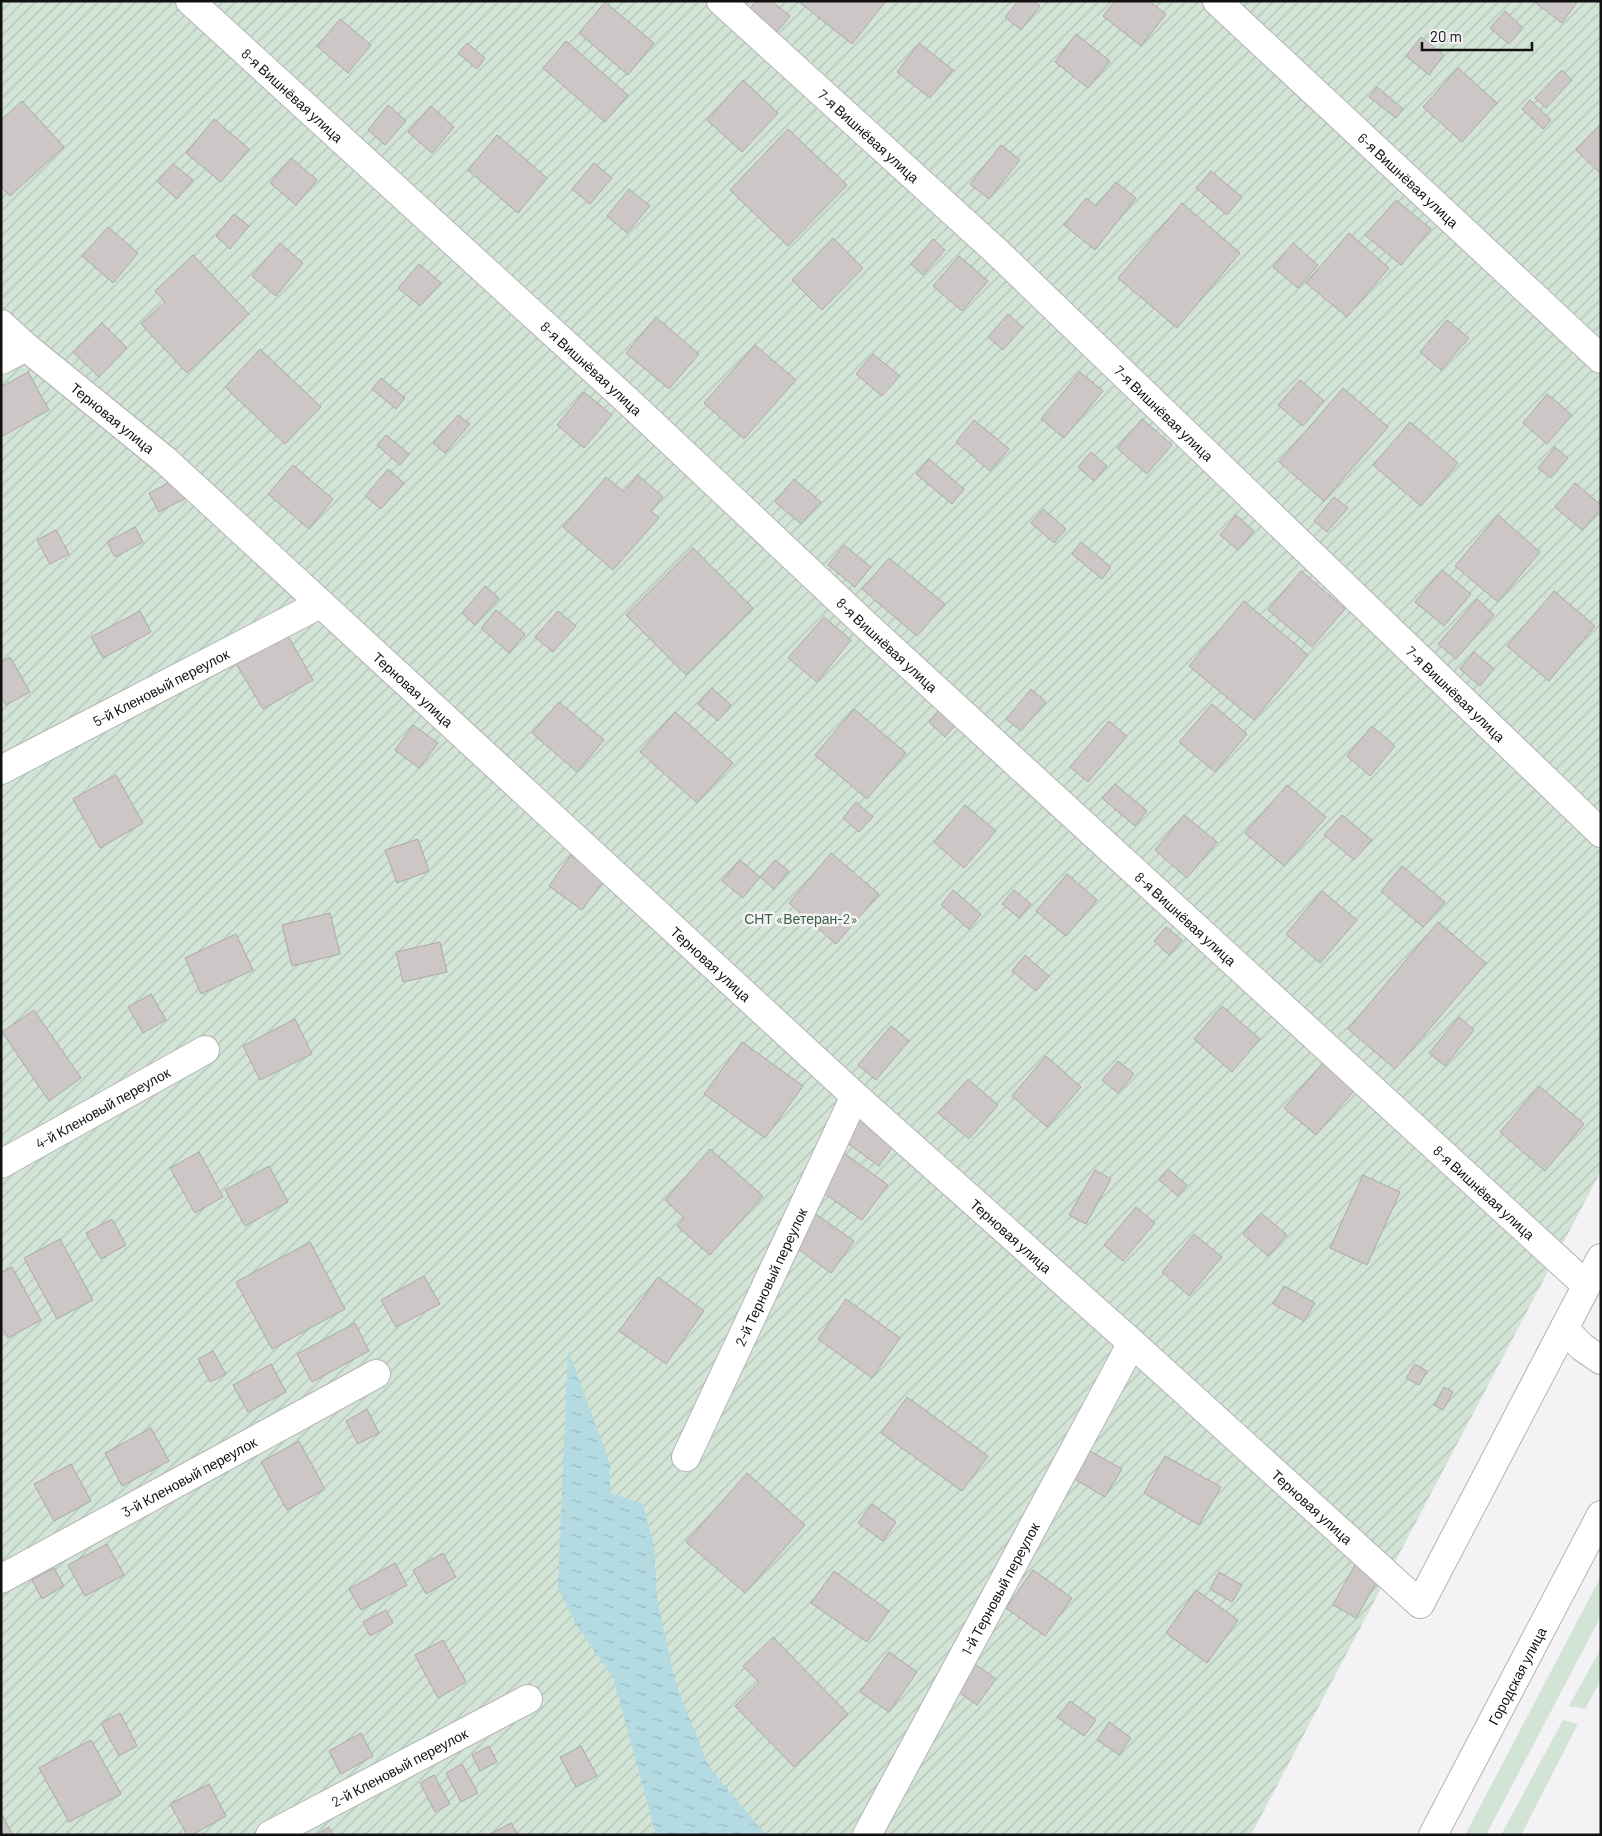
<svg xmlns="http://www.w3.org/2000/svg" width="1602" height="1836" viewBox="0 0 1602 1836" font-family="Barlow,sans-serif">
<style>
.grass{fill:#d2e4d6}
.garden{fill:url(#garden-furrows)}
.water{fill:url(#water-ripples)}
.building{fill:#ccc7c6;stroke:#ada8a7}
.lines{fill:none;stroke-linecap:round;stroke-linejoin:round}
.street-casing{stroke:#b5b2b6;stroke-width:30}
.secondary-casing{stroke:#b5b2b6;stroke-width:30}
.street{stroke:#fff;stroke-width:28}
.secondary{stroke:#fff;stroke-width:28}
.labels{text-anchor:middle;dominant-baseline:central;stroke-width:5;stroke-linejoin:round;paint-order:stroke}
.street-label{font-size:14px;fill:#121112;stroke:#f5f2f6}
.park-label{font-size:14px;fill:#376344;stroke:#f5f2f6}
</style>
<defs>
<pattern id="garden-furrows" width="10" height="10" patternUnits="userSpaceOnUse" patternTransform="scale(1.25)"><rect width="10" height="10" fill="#d2e4d6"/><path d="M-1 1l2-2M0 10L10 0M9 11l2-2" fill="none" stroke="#b3c3b7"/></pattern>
<pattern id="water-ripples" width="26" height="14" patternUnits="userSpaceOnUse" patternTransform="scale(1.25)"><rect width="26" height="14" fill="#b4dae2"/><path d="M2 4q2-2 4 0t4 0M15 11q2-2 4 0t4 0" fill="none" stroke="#9abac1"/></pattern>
</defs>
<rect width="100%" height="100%" fill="#f5f2f6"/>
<!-- grass -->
<path class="grass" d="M 1601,1576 L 1601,1616 L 1486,1835 L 1465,1835 Z
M 1601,1648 L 1601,1680 L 1585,1709 L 1569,1706 Z
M 1563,1720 L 1578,1724 L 1521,1835 L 1501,1835 Z"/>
<!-- garden -->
<path class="garden" d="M 1,1 L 1601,1 L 1601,1171 L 1251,1835 L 1,1835 Z"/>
<!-- water -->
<path class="water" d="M 568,1350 L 610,1464 L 610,1493 L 643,1504 L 654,1546 L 657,1598 L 676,1685 L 710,1768 L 766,1835 L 656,1835 L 613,1677 L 578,1628 L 558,1588 Z"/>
<!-- building -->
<path class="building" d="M 756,1 L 771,1 L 790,16 L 777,32 L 749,10 Z
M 798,1 L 886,1 L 852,44 Z
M 1018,1 L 1034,1 L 1040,6 L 1021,30 L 1005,17 Z
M 1115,1 L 1149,1 L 1166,14 L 1141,46 L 1103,16 Z
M 1533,1 L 1578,1 L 1562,23 Z
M 605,2 L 654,43 L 628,75 L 579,33 Z
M 1505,11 L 1523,28 L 1509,44 L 1490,28 Z
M 340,19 L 371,45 L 348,73 L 317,46 Z
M 1076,34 L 1110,61 L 1088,88 L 1055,62 Z
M 1421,37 L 1444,55 L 1429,75 L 1406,56 Z
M 566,41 L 628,95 L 605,122 L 543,68 Z
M 467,43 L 485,58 L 477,69 L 458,53 Z
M 919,43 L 953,70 L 930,98 L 897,72 Z
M 1458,68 L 1497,103 L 1462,142 L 1423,107 Z
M 1562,70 L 1572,80 L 1546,108 L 1535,98 Z
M 743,80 L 778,113 L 742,152 L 707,120 Z
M 1377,87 L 1403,109 L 1396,118 L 1369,97 Z
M 1530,100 L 1551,120 L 1543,129 L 1522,109 Z
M 22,101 L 64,147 L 10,196 L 1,187 L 1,120 Z
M 388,105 L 406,121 L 385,145 L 368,130 Z
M 431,106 L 454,127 L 432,153 L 408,132 Z
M 214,119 L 249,149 L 221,182 L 186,153 Z
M 1601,124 L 1601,174 L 1576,150 Z
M 788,129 L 847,185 L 788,246 L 730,190 Z
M 497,135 L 547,178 L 518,213 L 468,170 Z
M 1001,145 L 1020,160 L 989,199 L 970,184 Z
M 291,158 L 317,180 L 296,205 L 270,183 Z
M 594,163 L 612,178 L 590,204 L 572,189 Z
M 173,164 L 193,180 L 177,199 L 157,181 Z
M 1211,171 L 1242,197 L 1227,215 L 1196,188 Z
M 1116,182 L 1136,198 L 1095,250 L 1064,225 L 1086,198 L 1096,206 Z
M 629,189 L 650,206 L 627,233 L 607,216 Z
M 1396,200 L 1431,229 L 1401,265 L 1365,235 Z
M 1182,203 L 1240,253 L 1177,328 L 1118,278 Z
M 234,214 L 249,226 L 230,249 L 216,236 Z
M 108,227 L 138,253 L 113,283 L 82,256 Z
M 1349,233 L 1389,268 L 1347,317 L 1306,283 Z
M 833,238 L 863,268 L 822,310 L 792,280 Z
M 933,239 L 945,250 L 923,275 L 911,264 Z
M 280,243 L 303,263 L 276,296 L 252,276 Z
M 1293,243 L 1318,265 L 1298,288 L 1273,267 Z
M 193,255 L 249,314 L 187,373 L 141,324 L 165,302 L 155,291 Z
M 959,256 L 988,281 L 962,311 L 933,286 Z
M 419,264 L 441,283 L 420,306 L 398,288 Z
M 1008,314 L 1023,327 L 1003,350 L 988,337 Z
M 656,317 L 699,354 L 669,389 L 626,353 Z
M 1447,320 L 1469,338 L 1441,370 L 1420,352 Z
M 102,323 L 127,348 L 99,377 L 73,352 Z
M 755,345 L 796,380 L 744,439 L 704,403 Z
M 260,349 L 321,407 L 285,444 L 225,387 Z
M 873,354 L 900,376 L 882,396 L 856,374 Z
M 28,372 L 49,410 L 1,437 L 1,387 Z
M 1080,372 L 1103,391 L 1064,438 L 1041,419 Z
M 381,378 L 405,398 L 396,409 L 372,389 Z
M 1300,380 L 1324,401 L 1303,426 L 1278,405 Z
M 1343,388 L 1388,427 L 1324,501 L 1279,462 Z
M 584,392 L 612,415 L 584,448 L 557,425 Z
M 1547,394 L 1572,415 L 1547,444 L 1523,423 Z
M 458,415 L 470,424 L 445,453 L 433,443 Z
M 1142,419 L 1172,445 L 1147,474 L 1117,448 Z
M 974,420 L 1009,449 L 990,471 L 956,442 Z
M 1410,422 L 1458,463 L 1421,506 L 1373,465 Z
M 386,435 L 409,454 L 400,465 L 377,445 Z
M 1555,447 L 1568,458 L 1551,478 L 1538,468 Z
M 1091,452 L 1107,466 L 1094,481 L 1078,467 Z
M 929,459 L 964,489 L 952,504 L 916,474 Z
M 293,465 L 333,499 L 309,529 L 268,494 Z
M 388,469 L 404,483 L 381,509 L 365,496 Z
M 638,475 L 663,497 L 651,511 L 659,518 L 613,570 L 563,527 L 606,477 L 624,492 Z
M 178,478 L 188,497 L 159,512 L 149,493 Z
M 794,479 L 821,502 L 801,524 L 775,502 Z
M 1575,483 L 1601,505 L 1601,509 L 1582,530 L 1555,507 Z
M 1334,497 L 1348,508 L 1327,532 L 1314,521 Z
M 1043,509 L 1066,529 L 1054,543 L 1031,523 Z
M 1236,515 L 1254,531 L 1238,550 L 1220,535 Z
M 1498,515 L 1540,552 L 1498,602 L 1455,566 Z
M 135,527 L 143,542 L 115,557 L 107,542 Z
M 56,530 L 69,554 L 50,564 L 37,540 Z
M 1081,542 L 1111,567 L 1102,579 L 1072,554 Z
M 844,545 L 871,567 L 855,587 L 828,565 Z
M 693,548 L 753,608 L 686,675 L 626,615 Z
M 889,558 L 945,604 L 917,636 L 862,589 Z
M 1442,570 L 1471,594 L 1444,626 L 1415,602 Z
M 1301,571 L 1345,609 L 1312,647 L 1268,610 Z
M 485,586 L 499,598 L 475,625 L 462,613 Z
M 1554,591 L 1595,626 L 1549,681 L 1507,646 Z
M 1477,599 L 1494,615 L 1456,659 L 1438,644 Z
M 1244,601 L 1308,655 L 1254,720 L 1189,666 Z
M 496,610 L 525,634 L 509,653 L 481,628 Z
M 140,611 L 151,632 L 103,658 L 91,637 Z
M 558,611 L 576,626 L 553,652 L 535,637 Z
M 824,617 L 851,640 L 817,682 L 788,658 Z
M 283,627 L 313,680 L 263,709 L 232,657 Z
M 1474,652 L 1494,669 L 1480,686 L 1460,669 Z
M 10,657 L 30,692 L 6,705 L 1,696 L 1,662 Z
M 712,688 L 731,705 L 718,721 L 698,704 Z
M 1031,689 L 1046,702 L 1021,731 L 1006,719 Z
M 946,701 L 963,716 L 945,737 L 929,722 Z
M 559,702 L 604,740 L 577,772 L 532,733 Z
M 1212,704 L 1247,734 L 1215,772 L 1179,742 Z
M 854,709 L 906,753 L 867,799 L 815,755 Z
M 675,712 L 733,763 L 697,803 L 640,752 Z
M 1109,721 L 1127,736 L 1088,782 L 1070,767 Z
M 413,725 L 438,743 L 419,768 L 395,750 Z
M 1372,726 L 1395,746 L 1370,776 L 1347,756 Z
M 116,775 L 143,823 L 100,848 L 73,799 Z
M 1115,784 L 1147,811 L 1135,826 L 1102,798 Z
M 1287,785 L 1326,817 L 1284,866 L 1245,833 Z
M 856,802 L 873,817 L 859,832 L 843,818 Z
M 965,805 L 996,831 L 964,868 L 934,842 Z
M 1184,815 L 1217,842 L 1187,878 L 1155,850 Z
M 1342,815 L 1372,840 L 1354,860 L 1324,835 Z
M 418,839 L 429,871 L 397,883 L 385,850 Z
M 831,853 L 879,894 L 836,944 L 789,903 Z
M 571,855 L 605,879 L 582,910 L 549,886 Z
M 740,860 L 760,877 L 743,898 L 722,881 Z
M 775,860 L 789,871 L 774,889 L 760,877 Z
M 1402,866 L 1445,902 L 1423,927 L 1381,891 Z
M 1067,874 L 1097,900 L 1066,936 L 1036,911 Z
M 953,890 L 981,914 L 969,929 L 941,905 Z
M 1014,890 L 1031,904 L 1019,918 L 1002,904 Z
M 1322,891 L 1357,920 L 1320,963 L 1286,934 Z
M 330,913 L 340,954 L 292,966 L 282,925 Z
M 1438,922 L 1486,963 L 1395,1069 L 1348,1029 Z
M 1166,927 L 1182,940 L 1169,955 L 1154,941 Z
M 236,934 L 253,970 L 201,994 L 185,958 Z
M 440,942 L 447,972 L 403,982 L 396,952 Z
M 1025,955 L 1049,976 L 1036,991 L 1012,971 Z
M 151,994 L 166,1020 L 143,1033 L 128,1007 Z
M 1222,1006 L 1260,1039 L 1232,1072 L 1194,1039 Z
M 34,1010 L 81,1078 L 49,1101 L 2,1032 Z
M 1459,1017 L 1474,1030 L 1445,1066 L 1429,1053 Z
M 295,1019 L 312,1054 L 260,1080 L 243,1046 Z
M 891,1026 L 909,1041 L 876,1080 L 858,1065 Z
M 742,1042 L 803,1086 L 765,1138 L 704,1094 Z
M 1046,1056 L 1081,1087 L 1047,1127 L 1012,1096 Z
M 1327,1058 L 1359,1085 L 1316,1135 L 1284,1108 Z
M 1118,1061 L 1134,1074 L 1118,1093 L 1102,1080 Z
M 968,1079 L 998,1105 L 969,1139 L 938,1113 Z
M 1539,1086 L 1584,1124 L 1545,1171 L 1500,1132 Z
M 861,1115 L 897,1141 L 879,1166 L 843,1140 Z
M 710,1149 L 763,1196 L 710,1255 L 677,1226 L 684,1218 L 665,1200 Z
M 199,1152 L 223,1197 L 195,1213 L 170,1168 Z
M 844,1153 L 888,1185 L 862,1220 L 818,1189 Z
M 269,1166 L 288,1202 L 245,1226 L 225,1190 Z
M 1168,1169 L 1187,1185 L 1178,1196 L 1159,1180 Z
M 1095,1170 L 1111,1179 L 1086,1224 L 1069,1215 Z
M 1363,1175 L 1400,1192 L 1367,1265 L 1330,1248 Z
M 1136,1207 L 1155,1223 L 1123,1261 L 1104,1245 Z
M 810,1210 L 854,1241 L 831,1273 L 787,1241 Z
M 1261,1213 L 1287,1235 L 1268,1256 L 1243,1234 Z
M 112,1219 L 126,1245 L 101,1259 L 86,1233 Z
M 1194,1234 L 1222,1257 L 1189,1296 L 1162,1272 Z
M 60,1239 L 93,1300 L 57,1319 L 24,1258 Z
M 310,1242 L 345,1309 L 272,1349 L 236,1282 Z
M 12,1267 L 41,1320 L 8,1338 L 1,1327 L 1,1273 Z
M 424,1276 L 440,1304 L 396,1327 L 381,1300 Z
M 658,1277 L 704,1311 L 666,1364 L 619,1331 Z
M 1284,1286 L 1315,1303 L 1304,1321 L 1273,1304 Z
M 846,1299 L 900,1338 L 872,1378 L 818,1339 Z
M 355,1323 L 369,1351 L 312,1382 L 297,1354 Z
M 213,1351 L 226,1374 L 210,1382 L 198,1359 Z
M 271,1364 L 286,1392 L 248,1412 L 233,1385 Z
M 1415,1364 L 1427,1371 L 1419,1385 L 1406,1378 Z
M 1444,1387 L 1453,1392 L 1443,1410 L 1434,1405 Z
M 907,1397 L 988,1456 L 962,1491 L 881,1433 Z
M 367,1409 L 379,1433 L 358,1444 L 346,1421 Z
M 151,1428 L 169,1461 L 122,1486 L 105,1453 Z
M 299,1441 L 325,1489 L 287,1510 L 261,1462 Z
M 1077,1444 L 1122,1469 L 1105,1497 L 1061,1471 Z
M 1165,1456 L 1221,1487 L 1199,1525 L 1144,1493 Z
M 71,1464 L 91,1501 L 54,1521 L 34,1484 Z
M 747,1473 L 805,1525 L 745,1593 L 686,1542 Z
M 872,1504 L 896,1522 L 883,1541 L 858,1523 Z
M 107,1544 L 124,1575 L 85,1596 L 68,1565 Z
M 443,1553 L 456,1577 L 426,1594 L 413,1570 Z
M 395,1563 L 407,1585 L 361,1610 L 349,1589 Z
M 1356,1563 L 1380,1576 L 1356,1618 L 1333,1605 Z
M 54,1568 L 64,1586 L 42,1599 L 32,1580 Z
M 1033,1570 L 1072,1598 L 1045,1636 L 1006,1608 Z
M 834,1571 L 889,1611 L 867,1642 L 811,1603 Z
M 1219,1572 L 1242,1585 L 1232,1602 L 1210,1589 Z
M 1196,1590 L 1238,1620 L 1207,1663 L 1166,1633 Z
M 386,1610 L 393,1623 L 370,1636 L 363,1622 Z
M 773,1637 L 848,1714 L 794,1767 L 735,1706 L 759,1682 L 743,1666 Z
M 443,1640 L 466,1682 L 438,1698 L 415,1655 Z
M 889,1652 L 917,1672 L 889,1712 L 860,1692 Z
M 965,1657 L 996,1679 L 977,1705 L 946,1683 Z
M 1070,1701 L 1096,1720 L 1084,1736 L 1057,1717 Z
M 120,1713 L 137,1746 L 119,1756 L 101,1723 Z
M 1109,1722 L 1131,1738 L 1119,1755 L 1097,1740 Z
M 361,1733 L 373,1756 L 341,1774 L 329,1751 Z
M 91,1740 L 121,1794 L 69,1822 L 39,1768 Z
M 489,1746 L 497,1762 L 480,1771 L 472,1755 Z
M 581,1746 L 597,1776 L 576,1787 L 560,1757 Z
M 462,1764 L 478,1793 L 461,1802 L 446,1773 Z
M 434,1775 L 450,1804 L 435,1812 L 420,1783 Z
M 209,1784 L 226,1816 L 192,1835 L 187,1835 L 170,1804 Z
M 1,1813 L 13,1835 L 1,1835 Z
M 511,1823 L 518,1835 L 489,1835 Z
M 329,1827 L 333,1835 L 316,1835 Z"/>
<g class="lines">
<defs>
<g id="street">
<path id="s1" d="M 190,1 L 629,402 L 868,627 L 1586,1285"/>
<path id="s2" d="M 721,1 L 995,250 L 1601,833"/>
<path id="s3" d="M 1217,1 L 1601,359"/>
<path id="s4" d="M 1,324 L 26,347 L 165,460 L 855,1096 L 1132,1343 L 1420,1604 L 1601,1258"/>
<path d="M 1,360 L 26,347"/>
<path id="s5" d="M 1,770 L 320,604"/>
<path id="s6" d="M 1,1164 L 205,1050"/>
<path d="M 1564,1329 L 1582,1347 L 1601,1360"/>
<path id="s7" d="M 686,1457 L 855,1096"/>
<path id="s8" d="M 1,1579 L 376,1374"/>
<path id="s9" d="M 270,1835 L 528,1699"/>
<path id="s10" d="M 867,1835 L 1132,1343"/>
</g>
<g id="secondary">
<path id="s11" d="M 1433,1835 L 1601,1515"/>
</g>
</defs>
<!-- street casing -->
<use href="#street" class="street-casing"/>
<!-- secondary casing -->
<use href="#secondary" class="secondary-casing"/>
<!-- street -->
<use href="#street" class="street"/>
<!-- secondary -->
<use href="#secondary" class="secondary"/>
</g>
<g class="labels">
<!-- street labels -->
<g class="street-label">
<text stroke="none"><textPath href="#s1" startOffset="139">8-я Вишнёвая улица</textPath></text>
<text stroke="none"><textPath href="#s2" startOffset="200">7-я Вишнёвая улица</textPath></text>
<text stroke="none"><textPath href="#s3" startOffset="262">6-я Вишнёвая улица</textPath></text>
<text stroke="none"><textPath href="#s1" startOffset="544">8-я Вишнёвая улица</textPath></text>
<text stroke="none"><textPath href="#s2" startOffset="605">7-я Вишнёвая улица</textPath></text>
<text stroke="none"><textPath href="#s4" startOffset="146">Терновая улица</textPath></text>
<text stroke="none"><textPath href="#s1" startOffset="949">8-я Вишнёвая улица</textPath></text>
<text stroke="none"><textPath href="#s5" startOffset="180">5-й Кленовый переулок</textPath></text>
<text stroke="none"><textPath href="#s4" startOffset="551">Терновая улица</textPath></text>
<text stroke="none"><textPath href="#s2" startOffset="1010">7-я Вишнёвая улица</textPath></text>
<text stroke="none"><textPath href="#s1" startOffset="1354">8-я Вишнёвая улица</textPath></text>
<text stroke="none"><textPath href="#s4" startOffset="956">Терновая улица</textPath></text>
<text stroke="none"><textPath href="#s6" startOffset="116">4-й Кленовый переулок</textPath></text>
<text stroke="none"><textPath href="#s1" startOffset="1759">8-я Вишнёвая улица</textPath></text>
<text stroke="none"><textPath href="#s4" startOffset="1361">Терновая улица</textPath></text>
<text stroke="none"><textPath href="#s7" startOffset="199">2-й Терновый переулок</textPath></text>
<text stroke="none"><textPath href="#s8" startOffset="214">3-й Кленовый переулок</textPath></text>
<text stroke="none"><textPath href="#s4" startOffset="1766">Терновая улица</textPath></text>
<text stroke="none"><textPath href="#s10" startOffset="280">1-й Терновый переулок</textPath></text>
<text stroke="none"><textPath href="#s11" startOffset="180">Городская улица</textPath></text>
<text stroke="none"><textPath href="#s9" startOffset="146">2-й Кленовый переулок</textPath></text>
</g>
<!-- park labels -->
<g class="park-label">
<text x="801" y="918">СНТ «Ветеран-2»</text>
</g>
</g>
<!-- border -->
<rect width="1602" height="1836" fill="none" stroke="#121112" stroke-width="5"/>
<!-- scale -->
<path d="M1422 42v8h110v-8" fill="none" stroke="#121112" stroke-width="2.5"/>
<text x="1430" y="42" font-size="15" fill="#121112" stroke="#f5f2f6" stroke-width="4" paint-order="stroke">20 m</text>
</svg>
